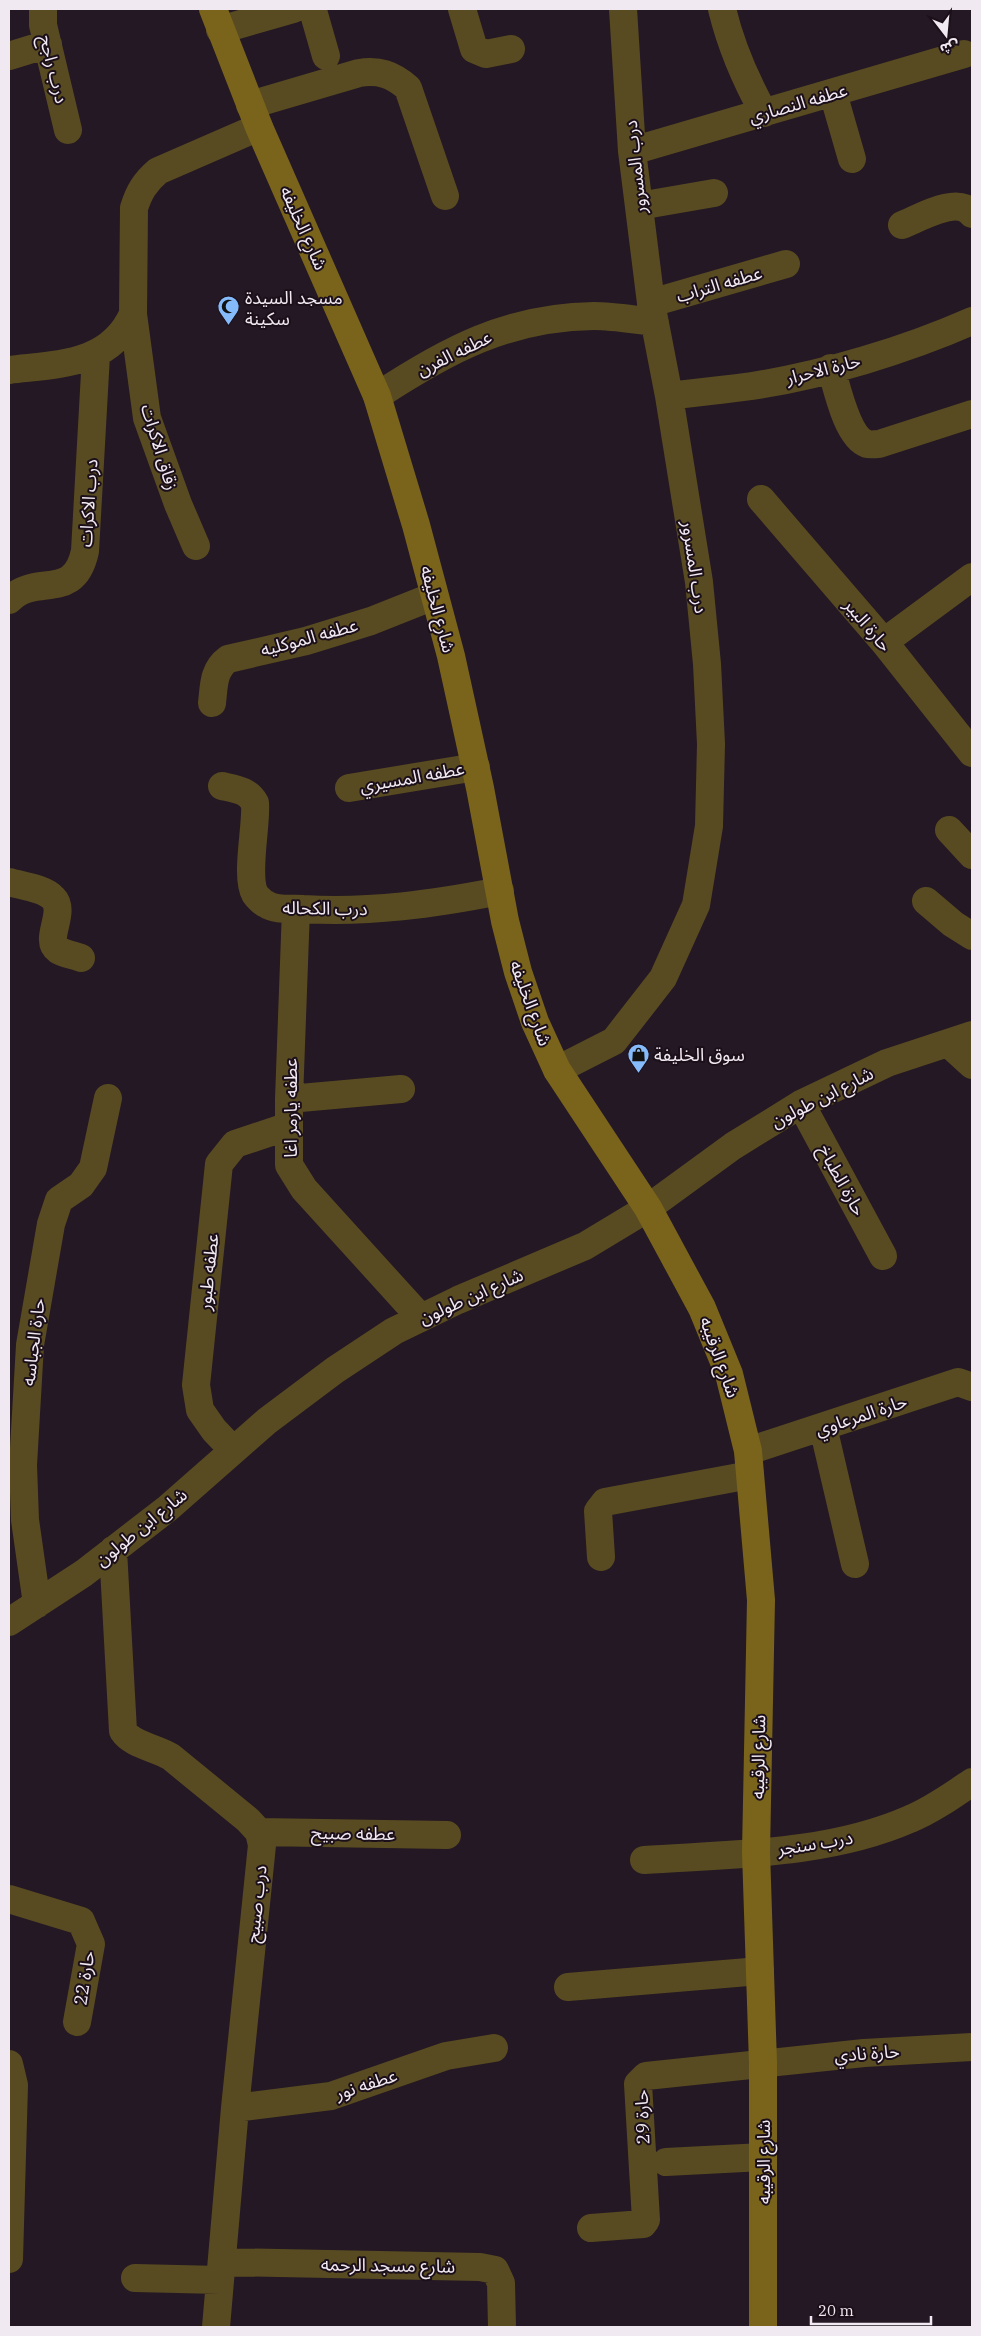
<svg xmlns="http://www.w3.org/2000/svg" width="981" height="2336" viewBox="0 0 981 2336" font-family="'IBM Plex Serif','Noto Sans Arabic',serif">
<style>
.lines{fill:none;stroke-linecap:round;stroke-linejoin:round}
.street{stroke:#584b21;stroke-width:28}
.secondary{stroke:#7a641b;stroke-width:28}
.labels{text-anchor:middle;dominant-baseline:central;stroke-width:4;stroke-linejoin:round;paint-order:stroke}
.street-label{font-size:18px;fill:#f1e9f1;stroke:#1b0f1a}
.poi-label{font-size:18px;fill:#f1e9f1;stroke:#1b0f1a;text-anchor:start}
</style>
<rect width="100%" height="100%" fill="#241824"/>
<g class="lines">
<!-- street -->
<path class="street" d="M 43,9 L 43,25 L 68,130
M 309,9 L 314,14 L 326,56
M 462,9 L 474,49 L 486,54 L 511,49
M 722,9 C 731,46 745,79 764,113
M 220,30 L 293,9
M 9,56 L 48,44
M 833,93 L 852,159
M 250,105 L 359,73 C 379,70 392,74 408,88 L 445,196
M 632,151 L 964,54
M 639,206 L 714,193
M 902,225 C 920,218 958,195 972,214
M 651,303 L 786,264
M 133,314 L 147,418 L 178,504 L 196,546
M 831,368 C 837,388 847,437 867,444 C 870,445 875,444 879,444 L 972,414
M 9,370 C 57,364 110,366 133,314 L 134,208 C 139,192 145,182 158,171 L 259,127
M 377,396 C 447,350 508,317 594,316 C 614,316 635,320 655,322
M 669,396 C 697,392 725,390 752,386 C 824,375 906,350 972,321
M 761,499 L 884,642 L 972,753
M 9,600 C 37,572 74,603 85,551 L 96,355
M 884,642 L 972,577
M 212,703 C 214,686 213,670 228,659 L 306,641 L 371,621 L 434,596
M 222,786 C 235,789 248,790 255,803 C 257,825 245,876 255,894 C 257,897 263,903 266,904 C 276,911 292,908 303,909 C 370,913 434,904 500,891
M 349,788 L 476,767
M 949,830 L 972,855
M 9,882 C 22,886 44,888 53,898 C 67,912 43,940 58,950 C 64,954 74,955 81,958
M 926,901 L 953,924 L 972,936
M 296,909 L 289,1099 L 289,1165 L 304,1189 L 421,1318
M 949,1044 L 972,1065
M 557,1070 L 614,1041 L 663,978 L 696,905 L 709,826 L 711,744 L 707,664 L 699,582 L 669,396 L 651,303 L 632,151 L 623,9
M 289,1099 L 401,1089
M 801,1104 L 883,1256
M 823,1427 L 855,1564
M 233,1450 L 214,1430 L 200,1410 L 196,1385 L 219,1164 L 235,1144 L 289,1126
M 748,1451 L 958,1382 L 972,1387
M 113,1550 L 123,1731 C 132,1745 157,1748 171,1757 L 248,1820 L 259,1832 L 262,1845 L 235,2108 L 216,2327
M 601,1557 L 598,1511 L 605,1502 L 750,1475
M 37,1604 L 25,1520 L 23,1465 L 30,1345 L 51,1224 L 59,1200 L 81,1185 L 93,1168 L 108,1098
M 9,1622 L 84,1573 L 168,1508 L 267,1421 L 335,1370 L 394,1331 L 458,1300 L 585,1246 L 648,1208 L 733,1146 L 801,1104 L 887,1063 L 972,1035
M 259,1832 L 447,1835
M 644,1860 C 732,1854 828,1855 910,1819 C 932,1810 953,1795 972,1782
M 9,1899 L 81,1921 L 91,1944 L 77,2022
M 568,1987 L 760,1971
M 9,2064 L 14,2085 L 9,2259
M 235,2108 L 331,2096 L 446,2056 L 494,2048
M 666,2162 L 763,2157
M 591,2228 L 643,2224 L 646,2220 L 638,2084 L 646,2076 L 864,2053 L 972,2047
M 222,2262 L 480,2267 L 495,2270 L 501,2283 L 502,2327
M 135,2278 L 220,2280"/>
<!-- secondary -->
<path class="secondary" d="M 213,9 L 259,127 L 377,396 L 416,525 L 451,656 L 480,788 L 505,921 L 518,972 L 535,1022 L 557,1070 L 648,1208 L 702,1308 L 729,1374 L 748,1451 L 761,1600 L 756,1852 L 763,2063 L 763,2327"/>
</g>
<!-- icons -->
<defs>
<symbol id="mosque-pin" viewBox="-11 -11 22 30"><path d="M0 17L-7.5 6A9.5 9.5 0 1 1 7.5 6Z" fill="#85bbfb" stroke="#1b0f1a"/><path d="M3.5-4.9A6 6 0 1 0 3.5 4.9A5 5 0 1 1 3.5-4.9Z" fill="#111"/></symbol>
<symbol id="shop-pin" viewBox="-11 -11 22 30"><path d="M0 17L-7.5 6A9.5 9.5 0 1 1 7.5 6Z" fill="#85bbfb" stroke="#1b0f1a"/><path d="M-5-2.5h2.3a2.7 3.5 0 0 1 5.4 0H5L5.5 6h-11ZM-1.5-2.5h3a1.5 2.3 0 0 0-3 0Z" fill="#111"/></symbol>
</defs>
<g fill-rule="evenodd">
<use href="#mosque-pin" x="216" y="294" width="25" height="34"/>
<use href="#shop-pin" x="626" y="1042" width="25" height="34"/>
</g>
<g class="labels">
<!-- street labels -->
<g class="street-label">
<text transform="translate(54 69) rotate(76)">درب راجح</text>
<text transform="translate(798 103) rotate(-16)">عطفه النصاري</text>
<text transform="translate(635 167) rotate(-96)">درب المسرور</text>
<text transform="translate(304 228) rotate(66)">شارع الخليفه</text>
<text transform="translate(719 284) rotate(-16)">عطفه التراب</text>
<text transform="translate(454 353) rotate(-26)">عطفه الفرن</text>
<text transform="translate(823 369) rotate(-14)">حارة الاحرار</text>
<text transform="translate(160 447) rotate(73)">زقاق الاكرات</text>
<text transform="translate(88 503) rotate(-86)">درب الاكرات</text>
<text transform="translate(695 567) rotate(82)">درب المسرور</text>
<text transform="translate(438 609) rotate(75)">شارع الخليفه</text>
<text transform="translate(868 625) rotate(50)">حارة البير</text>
<text transform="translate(309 637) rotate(-15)">عطفه الموكليه</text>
<text transform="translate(412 777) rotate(-10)">عطفه المسيري</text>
<text transform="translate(325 908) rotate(1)">درب الكحاله</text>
<text transform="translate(531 1003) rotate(70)">شارع الخليفه</text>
<text transform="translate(822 1097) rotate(-27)">شارع ابن طولون</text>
<text transform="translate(290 1108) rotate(-90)">عطفه يارمر اغا</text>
<text transform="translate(842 1180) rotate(61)">حارة الطباخ</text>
<text transform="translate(208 1272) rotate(-84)">عطفه طبور</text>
<text transform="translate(471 1296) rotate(-24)">شارع ابن طولون</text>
<text transform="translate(33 1342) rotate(-83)">حارة الجباسه</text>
<text transform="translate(720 1357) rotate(70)">شارع الرقيبه</text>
<text transform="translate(861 1415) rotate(-18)">حارة المرعاوي</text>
<text transform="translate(141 1527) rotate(-39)">شارع ابن طولون</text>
<text transform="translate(758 1757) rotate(-89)">شارع الرقيبه</text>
<text transform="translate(353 1833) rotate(1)">عطفه صبيح</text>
<text transform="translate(815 1843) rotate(-9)">درب سنجر</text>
<text transform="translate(256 1904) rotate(-84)">درب صبيح</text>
<text transform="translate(84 1978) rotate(-81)">حارة 22</text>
<text transform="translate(867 2053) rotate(-4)">حارة نادي</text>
<text transform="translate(366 2084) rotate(-18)">عطفه نور</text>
<text transform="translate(642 2117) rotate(-92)">حارة 29</text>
<text transform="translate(763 2162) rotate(-90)">شارع الرقيبه</text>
<text transform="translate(388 2265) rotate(1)">شارع مسجد الرحمه</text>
</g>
<!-- poi labels -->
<g class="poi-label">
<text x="245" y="297">مسجد السيدة<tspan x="245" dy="21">سكينة</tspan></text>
<text x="654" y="1054">سوق الخليفة</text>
</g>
</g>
<!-- border -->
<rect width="981" height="2336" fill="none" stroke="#f1e9f1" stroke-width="20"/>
<!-- north arrow -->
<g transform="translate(946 35) rotate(164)" stroke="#1b0f1a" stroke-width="4" paint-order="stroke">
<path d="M0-4L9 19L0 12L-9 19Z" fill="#f1e9f1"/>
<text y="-8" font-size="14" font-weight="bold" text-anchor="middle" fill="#f1e9f1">ش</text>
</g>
<!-- scale -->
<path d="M811 2316v8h120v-8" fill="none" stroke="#f1e9f1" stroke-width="2.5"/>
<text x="818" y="2316" font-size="15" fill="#f1e9f1" stroke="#1b0f1a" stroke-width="4" paint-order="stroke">20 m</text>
</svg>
